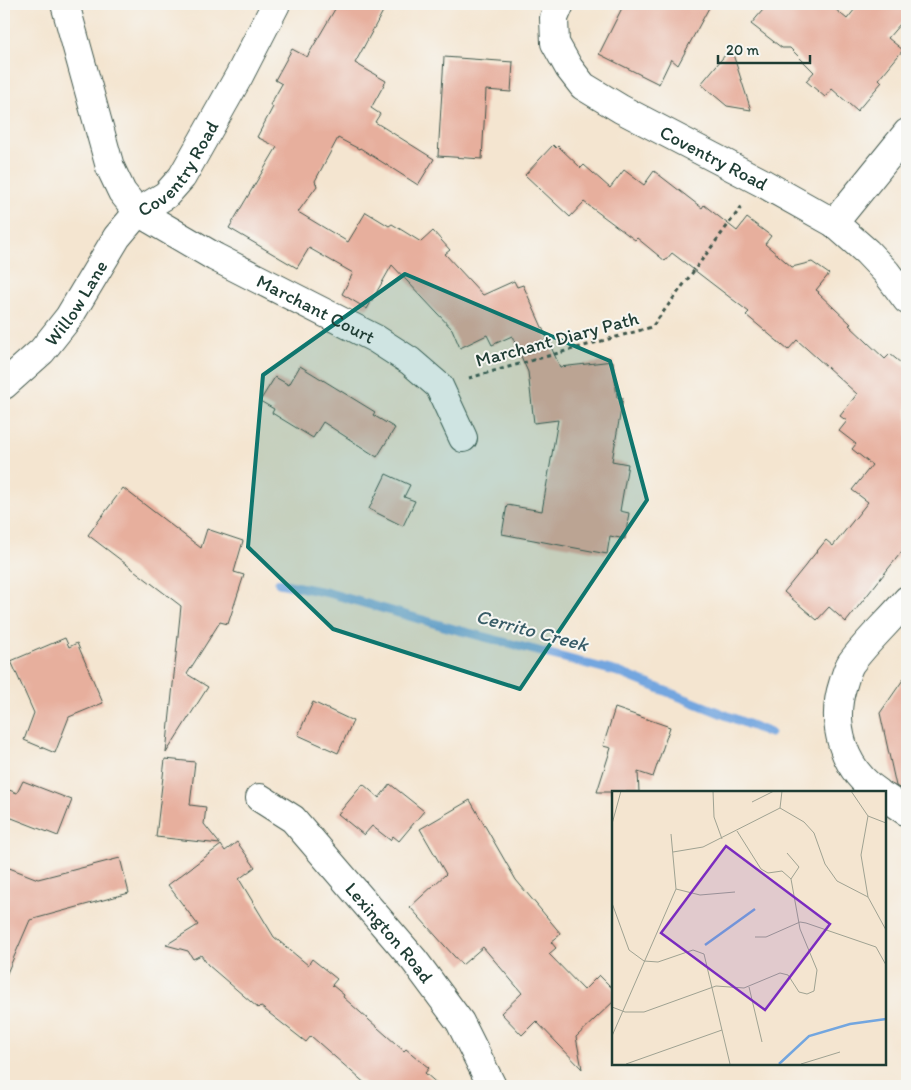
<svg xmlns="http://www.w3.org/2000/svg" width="911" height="1090" viewBox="0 0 911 1090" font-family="Itim,sans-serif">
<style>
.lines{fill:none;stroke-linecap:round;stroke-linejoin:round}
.stream{stroke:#73a6df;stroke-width:9}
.building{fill:#e7af9d}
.minor-casing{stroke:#3f564b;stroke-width:30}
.path{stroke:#3f564b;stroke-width:3;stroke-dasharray:4 4;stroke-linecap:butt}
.minor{stroke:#fff;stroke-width:28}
.marked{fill:#0f766e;fill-opacity:0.2;stroke:#0f766e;stroke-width:4;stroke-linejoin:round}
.labels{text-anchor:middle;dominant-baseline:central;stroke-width:4;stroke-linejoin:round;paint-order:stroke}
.street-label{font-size:19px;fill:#1f3d34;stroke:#f6f6f2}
.water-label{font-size:20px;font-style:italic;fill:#385c67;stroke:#f6f6f2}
.inset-river{fill:none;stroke:#73a6df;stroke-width:2.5}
.inset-road{fill:none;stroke:#9fa292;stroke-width:1}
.view{fill:#7b2cbf;fill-opacity:0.15;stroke:#7b2cbf;stroke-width:2.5}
.inset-edge{fill:none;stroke:#1f3d34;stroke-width:2.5}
</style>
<rect width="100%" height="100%" fill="#f6f6f2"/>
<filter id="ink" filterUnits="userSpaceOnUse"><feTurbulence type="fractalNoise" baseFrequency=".02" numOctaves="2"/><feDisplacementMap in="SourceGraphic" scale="10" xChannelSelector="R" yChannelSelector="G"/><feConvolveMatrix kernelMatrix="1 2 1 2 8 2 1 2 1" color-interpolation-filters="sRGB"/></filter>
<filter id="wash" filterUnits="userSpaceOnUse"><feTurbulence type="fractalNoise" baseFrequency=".0096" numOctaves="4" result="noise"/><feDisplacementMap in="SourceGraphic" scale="20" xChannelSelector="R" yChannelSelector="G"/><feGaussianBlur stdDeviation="1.12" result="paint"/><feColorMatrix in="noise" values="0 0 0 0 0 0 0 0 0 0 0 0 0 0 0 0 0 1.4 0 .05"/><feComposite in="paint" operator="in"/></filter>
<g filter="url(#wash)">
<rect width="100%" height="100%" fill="#f4e5d0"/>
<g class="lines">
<!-- stream -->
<path class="stream" d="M 279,583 L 329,593 L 454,629 L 618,672 L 770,733"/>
</g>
<g id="blocks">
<!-- building -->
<path class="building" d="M 338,4 L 387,4 L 355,63 L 386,81 L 371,108 L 380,114 L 375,122 L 434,159 L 418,185 L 360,148 L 359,149 L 338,138 L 315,181 L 317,186 L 298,212 L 348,242 L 366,212 L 389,226 L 392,224 L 421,242 L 433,231 L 450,250 L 445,254 L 483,295 L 514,281 L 517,287 L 523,285 L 560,367 L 613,361 L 617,398 L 623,398 L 612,461 L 628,464 L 620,511 L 629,513 L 625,539 L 610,536 L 607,554 L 502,534 L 507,505 L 542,511 L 558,420 L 534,423 L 528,372 L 512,336 L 492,345 L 487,335 L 460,348 L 452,329 L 392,265 L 367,309 L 342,294 L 353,273 L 309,248 L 297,268 L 229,228 L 277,147 L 257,137 L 273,107 L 270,105 L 282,84 L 275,80 L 292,49 L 307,57 Z
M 624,4 L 711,4 L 678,65 L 671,59 L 659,84 L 599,54 Z
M 768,4 L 829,4 L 847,19 L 859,4 L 907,4 L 907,16 L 888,38 L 903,50 L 879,79 L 882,82 L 857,111 L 832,89 L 825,97 L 806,81 L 814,72 L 790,48 L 782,48 L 751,24 Z
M 731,48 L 751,110 L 727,106 L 701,84 Z
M 444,57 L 513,62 L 511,92 L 486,90 L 482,159 L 438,156 Z
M 553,145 L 556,148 L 558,146 L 581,168 L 584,165 L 610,188 L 624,170 L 644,185 L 654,171 L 702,208 L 704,205 L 737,231 L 747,218 L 771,236 L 765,244 L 792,267 L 812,262 L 829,274 L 816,290 L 819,292 L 818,293 L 851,324 L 849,325 L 885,359 L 890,354 L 907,368 L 907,545 L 846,622 L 829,607 L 817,620 L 784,592 L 826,540 L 833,546 L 868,502 L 852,490 L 872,465 L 852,449 L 856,444 L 839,431 L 847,421 L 840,416 L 857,394 L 797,340 L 788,350 L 746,315 L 749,312 L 672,253 L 665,261 L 637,238 L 635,240 L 584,202 L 570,217 L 525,175 Z
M 300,366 L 375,412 L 373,415 L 395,428 L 377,457 L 323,422 L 313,438 L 272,413 L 274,409 L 260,401 L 275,377 L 289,385 Z
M 386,474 L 410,485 L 404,497 L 415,501 L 403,526 L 369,509 Z
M 123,488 L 201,548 L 207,529 L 243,541 L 234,572 L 244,575 L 228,624 L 220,622 L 187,674 L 208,687 L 166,753 L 181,606 L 88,535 Z
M 65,638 L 69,647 L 77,643 L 103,703 L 69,717 L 55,753 L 24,740 L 34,713 L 11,661 Z
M 907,674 L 907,788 L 901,789 L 896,786 L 880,713 Z
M 313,702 L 353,721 L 338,753 L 298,735 Z
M 615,708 L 670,727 L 653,777 L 638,772 L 639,792 L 597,792 L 611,748 L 603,746 Z
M 165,759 L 195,762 L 190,805 L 206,807 L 204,824 L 220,844 L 156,837 Z
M 23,781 L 72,800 L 58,836 L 4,815 L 4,788 L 17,793 Z
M 363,784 L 379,798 L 390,784 L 424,811 L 399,841 L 393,836 L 390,840 L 372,826 L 364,835 L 338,814 Z
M 470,800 L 516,880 L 561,934 L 551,942 L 556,948 L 549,954 L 584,990 L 599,975 L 614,990 L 614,1001 L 576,1037 L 582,1069 L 536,1021 L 522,1035 L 501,1013 L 522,993 L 483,947 L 462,965 L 410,907 L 446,874 L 420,829 Z
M 237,842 L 255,867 L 239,879 L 274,937 L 308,965 L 312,959 L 337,979 L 332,985 L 344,995 L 343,997 L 404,1051 L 406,1049 L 429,1068 L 425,1073 L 440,1086 L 368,1086 L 311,1036 L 306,1042 L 260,1006 L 258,1008 L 208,965 L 201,955 L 193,959 L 188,951 L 166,945 L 198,925 L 168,885 L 221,845 L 225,851 Z
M 120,858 L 129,893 L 30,920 L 4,980 L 4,866 L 38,879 Z"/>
</g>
</g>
<g filter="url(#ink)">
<use href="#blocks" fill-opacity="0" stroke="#3f564b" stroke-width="1"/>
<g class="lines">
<defs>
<g id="minor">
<path id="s1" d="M 65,4 L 110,167 L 122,192 L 138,212 L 215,257 L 376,339 L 410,361 L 439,386 L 463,438"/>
<path id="s2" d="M 560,4 L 554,18 L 555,43 L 569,68 L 583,86 L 621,109 L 761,182 L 834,223 L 867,252 L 886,272 L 907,300"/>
<path d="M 834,223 L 907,133"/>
<path id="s3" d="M 4,385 L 42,351 L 69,317 L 117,237 L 138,212 L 166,195 L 182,177 L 239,76 L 276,4"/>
<path d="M 878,792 C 843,769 830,724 843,684 C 845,678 847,669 851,663 C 867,641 889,621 907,600"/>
<path d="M 885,797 L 907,812"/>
<path id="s4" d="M 260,798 L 293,819 L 414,960 L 460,1022 L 492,1086"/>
</g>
</defs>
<!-- minor casing -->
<use href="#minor" class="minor-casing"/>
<!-- path -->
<path class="path" d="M 469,378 L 652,327 L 742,206"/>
<!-- minor -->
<use href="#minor" class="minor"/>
</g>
</g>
<!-- marked area -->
<path class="marked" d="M 405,274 L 610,361 L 647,500 L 520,689 L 333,629 L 248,547 L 263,375 Z"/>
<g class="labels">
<!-- street labels -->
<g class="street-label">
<text stroke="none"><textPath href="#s2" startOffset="241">Coventry Road</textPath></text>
<text stroke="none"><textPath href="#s3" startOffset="281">Coventry Road</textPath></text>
<text stroke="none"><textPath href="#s3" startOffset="110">Willow Lane</textPath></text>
<text stroke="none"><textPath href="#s1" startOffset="425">Marchant Court</textPath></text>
<text transform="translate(557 339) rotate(-15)">Marchant Diary Path</text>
<text stroke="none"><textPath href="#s4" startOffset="188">Lexington Road</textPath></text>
</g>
<!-- water labels -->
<g class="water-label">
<text transform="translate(532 630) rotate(15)">Cerrito Creek</text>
</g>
</g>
<!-- overview -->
<g transform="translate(612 791)">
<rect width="274" height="274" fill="#f4e5d0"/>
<path class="inset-river" d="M 93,154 L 143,118M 167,273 L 197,245 L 238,233 L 274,228"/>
<path class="inset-road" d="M 101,0 L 102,26 L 110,48M 239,0 L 256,25M 140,11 L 162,0M 168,17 L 192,31 L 202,42 L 213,73 L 225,90 L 256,106M 168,17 L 170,0M 256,25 L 249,64 L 256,106 L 274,139M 256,25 L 274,32M 0,33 L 9,0M 61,61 L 91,56 L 168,17M 175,62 L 187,76 L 179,88M 64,98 L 88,104 L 123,101M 0,112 L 17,159 L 32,170 L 46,171 L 81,159 L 92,163 L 118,273M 143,146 L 154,146 L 188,131 L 194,132 L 264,156 L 274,174M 137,196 L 150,251M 0,216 L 13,221 L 32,221 L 104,195 L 132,197 L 168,182 L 176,184 L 187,201 L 195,203 L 202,200 L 205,179 L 188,138 L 179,88 L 170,80 L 156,82 L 149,78 L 125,40M 0,245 L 64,98 L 59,43M 14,273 L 110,239M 189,273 L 228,261"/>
<path class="view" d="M 114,55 L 218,133 L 153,219 L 49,142 Z"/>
<rect width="274" height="274" class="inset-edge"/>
</g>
<!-- margin -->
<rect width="911" height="1090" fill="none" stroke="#f6f6f2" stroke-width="20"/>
<!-- scale -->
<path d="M718 55v8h92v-8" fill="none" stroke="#1f3d34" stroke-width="2.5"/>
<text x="726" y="55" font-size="15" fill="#1f3d34" stroke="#f6f6f2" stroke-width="4" paint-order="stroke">20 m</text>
</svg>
